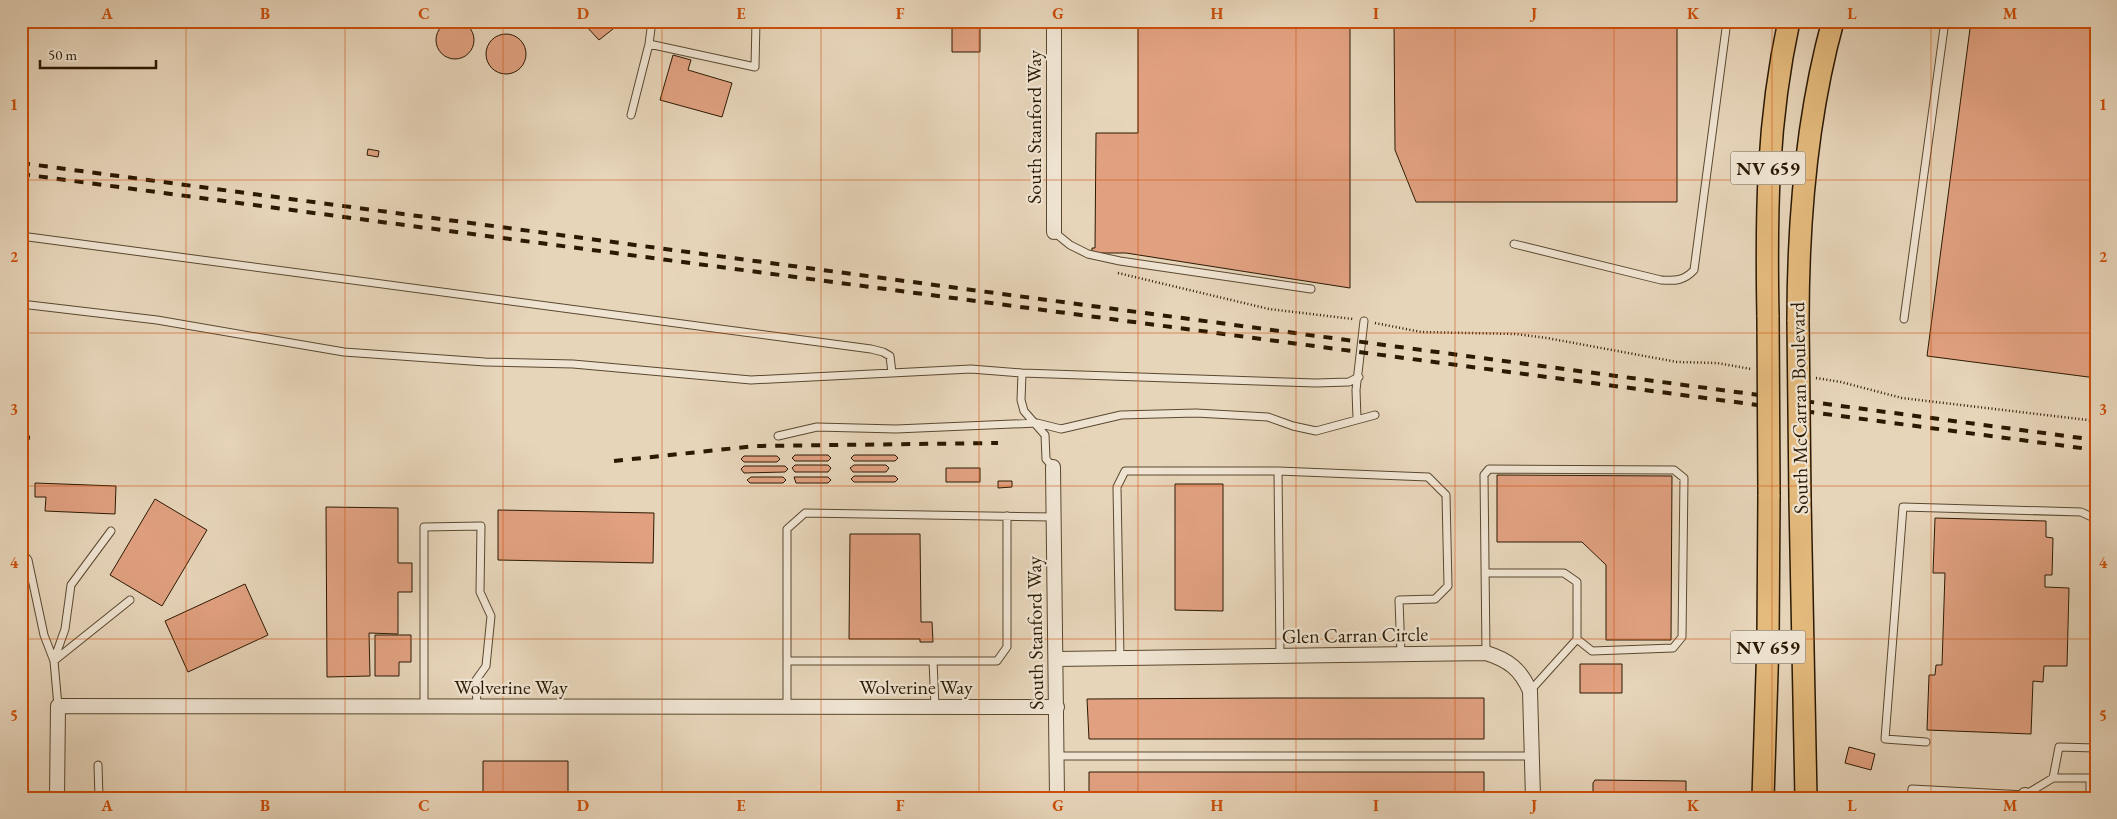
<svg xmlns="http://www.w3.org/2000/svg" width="2117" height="819" viewBox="0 0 2117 819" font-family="'EB Garamond',serif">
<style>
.building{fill:#e1a181;stroke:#2b1902}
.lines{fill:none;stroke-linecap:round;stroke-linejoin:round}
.service-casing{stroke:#5a4830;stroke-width:9}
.minor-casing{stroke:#5a4830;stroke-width:16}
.primary-casing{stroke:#2b1902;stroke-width:24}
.path{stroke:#2b1902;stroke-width:2.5;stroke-dasharray:1 2.5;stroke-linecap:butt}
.service{stroke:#efe4d2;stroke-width:7}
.minor{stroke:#efe4d2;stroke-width:14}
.primary{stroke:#e4ba7d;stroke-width:21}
.rail{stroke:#2b1902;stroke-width:4;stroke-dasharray:9 9;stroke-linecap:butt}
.primary-bridge-casing{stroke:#2b1902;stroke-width:24;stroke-linecap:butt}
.primary-bridge{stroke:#e4ba7d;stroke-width:21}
.grid{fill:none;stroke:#cc4f0a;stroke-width:1;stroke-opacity:0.55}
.labels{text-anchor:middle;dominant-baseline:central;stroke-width:4.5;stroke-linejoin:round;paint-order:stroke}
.shield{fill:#efe4d2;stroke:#665640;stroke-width:1}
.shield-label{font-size:19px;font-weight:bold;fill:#2b1902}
.street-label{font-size:20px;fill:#2b1902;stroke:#efe4d2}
.neatline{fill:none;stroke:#cc4f0a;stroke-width:2}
.grid-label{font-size:16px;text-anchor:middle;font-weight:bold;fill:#cc4f0a}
</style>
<rect width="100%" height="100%" fill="#e7d5ba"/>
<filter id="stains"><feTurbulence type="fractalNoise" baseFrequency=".004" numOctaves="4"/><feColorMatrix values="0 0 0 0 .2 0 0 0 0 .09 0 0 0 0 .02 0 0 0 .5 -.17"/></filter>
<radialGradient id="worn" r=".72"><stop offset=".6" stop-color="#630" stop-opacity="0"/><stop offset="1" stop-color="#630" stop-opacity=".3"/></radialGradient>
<!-- building -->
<path class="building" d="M436 40a19 19 0 1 1 38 0a19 19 0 1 1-38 0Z
M 589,21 L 623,21 L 599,40 L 585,25 Z
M 1138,21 L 1350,21 L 1350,288 L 1126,253 L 1092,253 L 1092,248 L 1095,248 L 1096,133 L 1138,133 Z
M 1394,21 L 1677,21 L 1677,202 L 1416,202 L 1395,150 Z
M 1971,21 L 2096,21 L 2096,378 L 1927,356 Z
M 952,27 L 980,27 L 980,52 L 952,52 Z
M486 54a20 20 0 1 1 40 0a20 20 0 1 1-40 0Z
M 673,55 L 691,60 L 688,70 L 732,83 L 722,117 L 660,100 Z
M 368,149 L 379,151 L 378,157 L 367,155 Z
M 795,455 L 828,455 L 831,458 L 828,461 L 795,461 L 792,458 Z
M 854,455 L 895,455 L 898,458 L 895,461 L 854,461 L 851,458 Z
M 744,456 L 777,456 L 780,459 L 777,462 L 744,462 L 741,459 Z
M 795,465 L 828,465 L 831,468 L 828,472 L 795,472 L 792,468 Z
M 854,465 L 886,465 L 889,468 L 886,472 L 853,472 L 850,468 Z
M 744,466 L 785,466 L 788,469 L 785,472 L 744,473 L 741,469 Z
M 946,468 L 980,468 L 980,482 L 946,482 Z
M 1497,475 L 1672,476 L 1671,640 L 1606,640 L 1606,565 L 1582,542 L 1497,542 Z
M 854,476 L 895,476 L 898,479 L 895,482 L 854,482 L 851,479 Z
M 751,477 L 783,477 L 786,480 L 783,483 L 750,483 L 747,480 Z
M 794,477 L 828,477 L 831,480 L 828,483 L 796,483 Z
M 998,481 L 1012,481 L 1012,487 L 998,488 Z
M 35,483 L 116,486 L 115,514 L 45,511 L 46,497 L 35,497 Z
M 1175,484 L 1223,484 L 1223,611 L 1175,610 Z
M 155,499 L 207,530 L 162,606 L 110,575 Z
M 326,507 L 398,508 L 398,563 L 412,563 L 412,592 L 398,592 L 398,634 L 369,633 L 370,676 L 327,677 Z
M 498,510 L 654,513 L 653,563 L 498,560 Z
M 1935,518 L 2046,521 L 2046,537 L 2053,538 L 2052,575 L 2045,575 L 2045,587 L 2069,588 L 2067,666 L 2044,666 L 2043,682 L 2033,681 L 2031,734 L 1927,730 L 1929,675 L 1935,675 L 1936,665 L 1942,665 L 1945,573 L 1933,573 Z
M 850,534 L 920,534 L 921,622 L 932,622 L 933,642 L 920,642 L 920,639 L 849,639 Z
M 245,584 L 268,635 L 188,672 L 165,621 Z
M 375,635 L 411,635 L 411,662 L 399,662 L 399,676 L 375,676 Z
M 1580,664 L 1622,664 L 1622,693 L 1580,693 Z
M 1275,698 L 1484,698 L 1484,739 L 1089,739 L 1087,699 Z
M 1849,747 L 1875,754 L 1871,770 L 1845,763 Z
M 483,761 L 568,761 L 568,798 L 483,798 Z
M 1089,772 L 1484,772 L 1484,798 L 1089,798 Z
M 1595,780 L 1686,781 L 1686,798 L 1593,798 L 1593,783 Z"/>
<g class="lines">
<defs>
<path id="service" d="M 652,21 L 649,44 L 755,67 L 756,21
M 631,115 L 649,44
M 1054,232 L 1070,245 L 1088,254 L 1120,261 L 1311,289
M 21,236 L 871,349 L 883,352 L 890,356 L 892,373
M 1514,244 L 1661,280 C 1675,281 1684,281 1694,270 L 1727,21
M 21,304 L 157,320 L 344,352 L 485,362 L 573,364 L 751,380 L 971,369 L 1022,373 L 1316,383 L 1349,382 L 1359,377
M 1904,319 L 1945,21
M 1022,373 L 1021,400 L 1024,411 L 1045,435 L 1046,459 L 1053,467
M 1357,419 L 1356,390 L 1364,321
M 778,436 L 817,427 L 896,429 L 1037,423 L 1061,429 L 1121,415 L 1196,413 L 1268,417 L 1293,426 L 1316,431 L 1375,415
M 1278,471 L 1280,656
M 21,551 L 28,560 L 44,635 L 54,661 L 58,706
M 1485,573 L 1564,573 L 1577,582 L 1577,639 L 1592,651 L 1673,648 L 1682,637 L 1684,478 L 1674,470 L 1489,469 L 1484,475 L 1486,653
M 1120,658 L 1117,487 L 1125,471 L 1278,471 L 1428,477 L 1446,495 L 1448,586 L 1435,599 L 1399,600 L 1401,654
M 54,660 L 65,629 L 71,585 L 111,531
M 55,660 L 130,600
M 787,661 L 997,661 L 1007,647 L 1007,516
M 933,661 L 935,707
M 1530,691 L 1577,639
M 424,706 L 424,527 L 481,526 L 480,592 L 491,616 L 486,666 L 476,680 L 477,707
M 787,707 L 787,529 L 805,513 L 1054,517
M 1926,742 L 1885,739 L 1903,507 L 2081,512 L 2096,519
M 1057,756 L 1533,756
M 98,765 L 99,798
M 2053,778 L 2096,778
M 1911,798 L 1912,789 L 2025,795 L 2053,778 L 2059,747 L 2096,748
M 2090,798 L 2090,778"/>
<path id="minor" d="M 1054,232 L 1054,21
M 1053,467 L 1057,798
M 1056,659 L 1486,653 C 1509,660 1521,670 1530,691 L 1533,798
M 57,798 L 58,706 L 1057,707
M 2025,798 L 2025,795"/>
<path id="primary" d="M 1768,317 C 1766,215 1767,122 1789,21
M 1798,321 C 1798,220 1806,119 1833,21
M 1800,499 L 1806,798
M 1763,798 L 1768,641 L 1769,495"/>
</defs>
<!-- service casing -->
<use href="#service" class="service-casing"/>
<!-- minor casing -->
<use href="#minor" class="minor-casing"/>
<!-- primary casing -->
<use href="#primary" class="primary-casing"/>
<!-- path -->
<path class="path" d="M 1118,273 L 1269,309 L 1353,319
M 1375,323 L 1421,332 L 1516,334 L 1547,338 L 1677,362 L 1717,363 L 1751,369
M 1816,378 L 1841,382 L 1902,398 L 2096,421"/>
<!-- service -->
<use href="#service" class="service"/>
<!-- minor -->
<use href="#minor" class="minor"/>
<!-- primary -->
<use href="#primary" class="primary"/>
<!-- rail -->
<path class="rail" d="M 21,163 L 2096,440
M 21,174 L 2096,450
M 21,437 L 34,438
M 614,461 L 755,446 L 998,443"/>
<defs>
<path id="primary-bridge" d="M 1768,317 L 1769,495
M 1798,321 L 1800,499"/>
</defs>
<!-- primary-bridge casing -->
<use href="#primary-bridge" class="primary-bridge-casing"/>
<!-- primary-bridge -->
<use href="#primary-bridge" class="primary-bridge"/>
</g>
<!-- grid -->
<path class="grid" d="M 186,21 L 186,798M 345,21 L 345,798M 503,21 L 503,798M 662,21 L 662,798M 821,21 L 821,798M 979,21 L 979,798M 1138,21 L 1138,798M 1296,21 L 1296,798M 1455,21 L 1455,798M 1614,21 L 1614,798M 1772,21 L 1772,798M 1931,21 L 1931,798M 21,180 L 2096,180M 21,333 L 2096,333M 21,486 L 2096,486M 21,639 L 2096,639"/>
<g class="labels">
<!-- shield labels -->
<g class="shield">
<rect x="1730.5" y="151.5" width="75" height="33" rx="4"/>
<rect x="1730.5" y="630.5" width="75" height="33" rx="4"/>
</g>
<g class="shield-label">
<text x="1768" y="168">NV 659</text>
<text x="1768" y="647">NV 659</text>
</g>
<!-- street labels -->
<g class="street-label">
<text transform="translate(1034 127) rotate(-90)">South Stanford Way</text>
<text transform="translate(1799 408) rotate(-91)">South McCarran Boulevard</text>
<text transform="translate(1035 633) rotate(-91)">South Stanford Way</text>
<text transform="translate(1355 635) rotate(-1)">Glen Carran Circle</text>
<text x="511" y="687">Wolverine Way</text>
<text x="916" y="687">Wolverine Way</text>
</g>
</g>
<!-- margin -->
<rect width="2117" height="819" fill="none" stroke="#e7d5ba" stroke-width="55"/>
<!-- scale -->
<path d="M40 60v8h116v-8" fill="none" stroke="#2b1902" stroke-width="2.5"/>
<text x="48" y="60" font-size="15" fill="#2b1902" stroke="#efe4d2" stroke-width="4" paint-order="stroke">50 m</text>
<rect x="28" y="28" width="2062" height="764" class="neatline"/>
<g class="grid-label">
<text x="107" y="19">A</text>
<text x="265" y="19">B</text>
<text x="424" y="19">C</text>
<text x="583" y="19">D</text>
<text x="741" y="19">E</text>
<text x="900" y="19">F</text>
<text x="1058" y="19">G</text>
<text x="1217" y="19">H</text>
<text x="1376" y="19">I</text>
<text x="1534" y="19">J</text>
<text x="1693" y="19">K</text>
<text x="1852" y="19">L</text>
<text x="2010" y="19">M</text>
<text x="14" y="110">1</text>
<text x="2103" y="110">1</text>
<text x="14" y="262">2</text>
<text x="2103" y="262">2</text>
<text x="14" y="415">3</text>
<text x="2103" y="415">3</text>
<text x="14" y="568">4</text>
<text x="2103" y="568">4</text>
<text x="14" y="721">5</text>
<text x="2103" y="721">5</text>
<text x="107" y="811">A</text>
<text x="265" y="811">B</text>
<text x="424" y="811">C</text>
<text x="583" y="811">D</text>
<text x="741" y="811">E</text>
<text x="900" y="811">F</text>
<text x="1058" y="811">G</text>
<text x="1217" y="811">H</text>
<text x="1376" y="811">I</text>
<text x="1534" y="811">J</text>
<text x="1693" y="811">K</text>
<text x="1852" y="811">L</text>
<text x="2010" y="811">M</text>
</g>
<rect width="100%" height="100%" filter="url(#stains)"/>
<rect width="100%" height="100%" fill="url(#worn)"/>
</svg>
